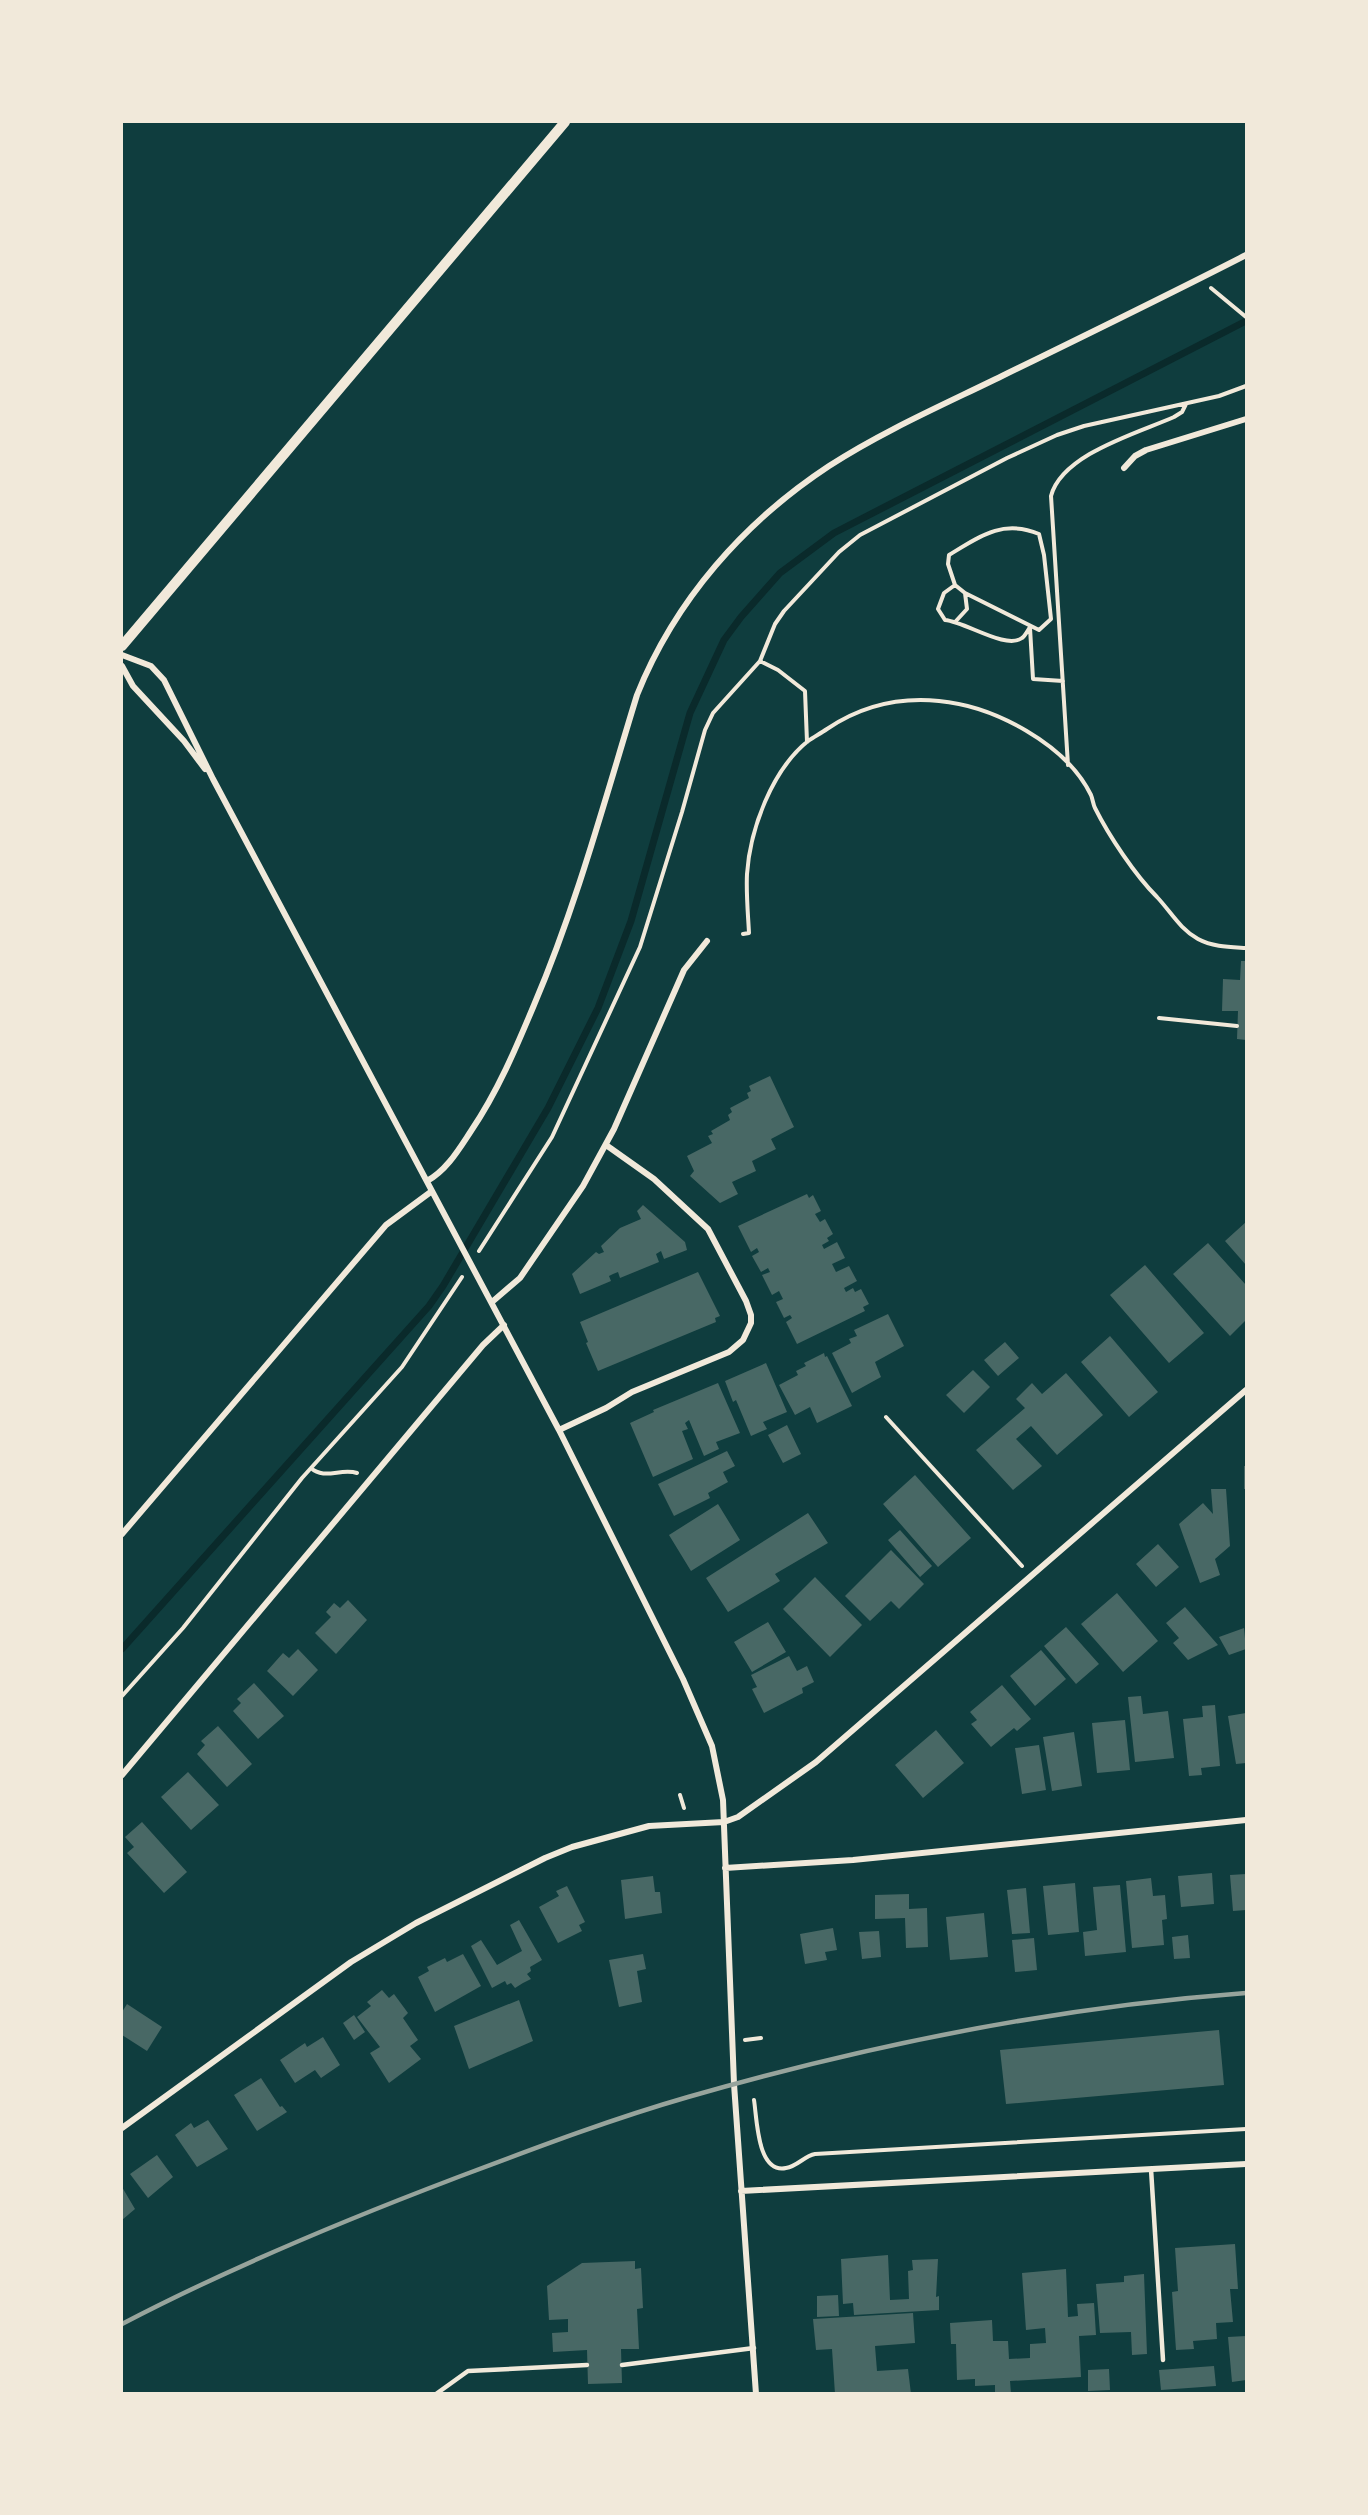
<svg xmlns="http://www.w3.org/2000/svg" width="1368" height="2515" viewBox="0 0 1368 2515" font-family="'Asap Condensed',sans-serif">
<style>
.lines{fill:none;stroke-linecap:round;stroke-linejoin:round}
.stream{stroke:#0a2a2b;stroke-width:7}
.building{fill:#486865}
.path{stroke:#f1e9da;stroke-width:4}
.service{stroke:#f1e9da;stroke-width:4.5}
.minor{stroke:#f1e9da;stroke-width:6}
.tertiary{stroke:#f1e9da;stroke-width:10}
.rail{stroke:#97a49c;stroke-width:4.5}
</style>
<rect width="100%" height="100%" fill="#0f3d3e"/>
<g class="lines">
<!-- stream -->
<path class="stream" d="M 122,1649 L 429,1306 L 443,1286 L 548,1108 L 598,1008 L 631,921 L 690,713 L 724,640 L 741,617 L 780,573 L 834,533 L 1246,321"/>
</g>
<!-- building -->
<path class="building" d="M 1241,961 L 1246,961 L 1246,1040 L 1237,1039 L 1238,1011 L 1222,1011 L 1223,979 L 1240,980 Z
M 770,1076 L 794,1127 L 771,1139 L 776,1149 L 752,1161 L 756,1171 L 732,1182 L 738,1194 L 720,1203 L 690,1176 L 694,1171 L 687,1156 L 712,1143 L 708,1136 L 713,1134 L 711,1131 L 730,1120 L 728,1115 L 732,1112 L 730,1108 L 749,1098 L 747,1093 L 751,1091 L 749,1086 Z
M 807,1194 L 809,1198 L 813,1195 L 821,1211 L 815,1214 L 820,1222 L 825,1219 L 833,1234 L 827,1238 L 829,1241 L 822,1245 L 824,1249 L 837,1242 L 845,1258 L 832,1264 L 836,1272 L 849,1266 L 857,1281 L 844,1288 L 846,1292 L 853,1288 L 855,1292 L 861,1289 L 869,1304 L 863,1307 L 865,1311 L 797,1344 L 786,1322 L 792,1318 L 790,1315 L 784,1318 L 776,1302 L 783,1299 L 779,1291 L 772,1295 L 762,1275 L 770,1272 L 768,1268 L 761,1272 L 752,1256 L 759,1252 L 757,1248 L 751,1252 L 738,1226 Z
M 643,1205 L 685,1242 L 687,1250 L 664,1259 L 661,1251 L 656,1254 L 659,1262 L 620,1278 L 618,1272 L 613,1274 L 609,1276 L 611,1281 L 580,1294 L 572,1274 L 596,1252 L 599,1254 L 604,1252 L 601,1246 L 620,1228 L 641,1219 L 637,1211 Z
M 1246,1222 L 1246,1265 L 1225,1241 Z
M 1208,1243 L 1246,1285 L 1246,1320 L 1230,1336 L 1173,1274 Z
M 1145,1265 L 1204,1333 L 1169,1363 L 1110,1295 Z
M 698,1272 L 720,1316 L 715,1318 L 716,1322 L 598,1371 L 586,1343 L 588,1342 L 580,1322 Z
M 888,1314 L 904,1346 L 875,1362 L 881,1377 L 852,1393 L 832,1353 L 851,1343 L 849,1339 L 857,1336 L 854,1330 Z
M 1110,1336 L 1158,1392 L 1129,1417 L 1081,1362 Z
M 1005,1342 L 1019,1358 L 998,1376 L 984,1360 Z
M 824,1353 L 825,1357 L 827,1356 L 852,1406 L 817,1423 L 810,1407 L 795,1415 L 779,1385 L 798,1375 L 796,1371 L 806,1366 L 804,1363 Z
M 766,1363 L 787,1412 L 763,1422 L 767,1429 L 751,1436 L 736,1400 L 733,1402 L 725,1381 Z
M 973,1370 L 990,1387 L 964,1413 L 946,1395 Z
M 1066,1373 L 1103,1415 L 1057,1455 L 1031,1426 L 1016,1439 L 1042,1466 L 1013,1490 L 976,1450 L 1025,1408 L 1016,1399 L 1032,1383 L 1042,1394 Z
M 718,1383 L 740,1433 L 716,1442 L 719,1449 L 704,1456 L 689,1420 L 685,1423 L 688,1429 L 682,1431 L 693,1459 L 653,1477 L 630,1423 L 654,1412 L 653,1410 Z
M 787,1425 L 801,1454 L 783,1463 L 768,1435 Z
M 727,1451 L 735,1466 L 723,1472 L 728,1482 L 708,1493 L 710,1498 L 674,1516 L 658,1484 Z
M 1244,1466 L 1246,1466 L 1246,1489 L 1244,1489 Z
M 915,1475 L 971,1538 L 938,1567 L 883,1504 Z
M 1211,1489 L 1226,1489 L 1230,1546 L 1215,1559 L 1220,1575 L 1200,1583 L 1179,1524 L 1203,1503 L 1213,1514 Z
M 718,1504 L 740,1540 L 691,1571 L 669,1535 Z
M 808,1513 L 828,1543 L 775,1574 L 780,1581 L 728,1612 L 706,1578 Z
M 900,1530 L 932,1566 L 920,1577 L 888,1540 Z
M 1158,1544 L 1179,1567 L 1156,1587 L 1136,1564 Z
M 891,1550 L 924,1584 L 899,1609 L 891,1601 L 870,1621 L 845,1596 Z
M 815,1577 L 862,1625 L 830,1657 L 783,1609 Z
M 1117,1593 L 1158,1641 L 1123,1672 L 1081,1624 Z
M 348,1600 L 367,1620 L 336,1654 L 315,1633 L 331,1617 L 326,1612 L 334,1603 L 340,1608 Z
M 1185,1607 L 1218,1645 L 1188,1660 L 1173,1643 L 1179,1638 L 1166,1623 Z
M 768,1622 L 786,1652 L 752,1672 L 734,1642 Z
M 1066,1627 L 1099,1664 L 1076,1684 L 1044,1646 Z
M 1244,1628 L 1246,1649 L 1229,1655 L 1219,1637 Z
M 298,1649 L 318,1670 L 293,1696 L 267,1671 L 283,1653 L 289,1658 Z
M 1041,1650 L 1066,1679 L 1035,1706 L 1010,1676 Z
M 789,1656 L 797,1671 L 807,1666 L 814,1682 L 802,1688 L 803,1693 L 764,1713 L 752,1689 L 757,1687 L 751,1675 Z
M 254,1683 L 284,1716 L 258,1739 L 233,1711 L 241,1703 L 237,1699 Z
M 1002,1685 L 1031,1719 L 1017,1731 L 1014,1728 L 991,1747 L 971,1724 L 977,1720 L 970,1712 Z
M 1141,1696 L 1143,1714 L 1168,1711 L 1174,1758 L 1135,1762 L 1128,1697 Z
M 1215,1705 L 1220,1766 L 1201,1768 L 1202,1775 L 1189,1776 L 1183,1719 L 1203,1717 L 1202,1706 Z
M 1246,1713 L 1246,1763 L 1236,1764 L 1228,1716 Z
M 1125,1720 L 1130,1770 L 1097,1773 L 1092,1723 Z
M 218,1726 L 252,1764 L 227,1787 L 197,1754 L 205,1745 L 201,1741 Z
M 936,1730 L 964,1763 L 923,1798 L 895,1765 Z
M 1074,1732 L 1082,1786 L 1052,1791 L 1043,1737 Z
M 1039,1745 L 1046,1790 L 1022,1794 L 1015,1748 Z
M 188,1772 L 219,1805 L 191,1830 L 161,1797 Z
M 142,1822 L 187,1872 L 164,1893 L 127,1853 L 134,1847 L 125,1837 Z
M 1212,1873 L 1214,1904 L 1181,1907 L 1178,1876 Z
M 1246,1874 L 1246,1910 L 1233,1911 L 1230,1875 Z
M 653,1876 L 655,1892 L 660,1892 L 662,1913 L 625,1919 L 621,1880 Z
M 1151,1878 L 1153,1896 L 1165,1895 L 1167,1919 L 1162,1920 L 1164,1945 L 1132,1948 L 1126,1881 Z
M 1075,1883 L 1079,1932 L 1048,1935 L 1043,1886 Z
M 1120,1885 L 1126,1952 L 1085,1956 L 1083,1932 L 1097,1930 L 1093,1887 Z
M 567,1886 L 585,1922 L 579,1925 L 582,1931 L 558,1943 L 539,1907 L 559,1896 L 556,1891 Z
M 1026,1888 L 1030,1933 L 1012,1934 L 1007,1890 Z
M 909,1894 L 909,1909 L 927,1908 L 928,1947 L 906,1948 L 905,1918 L 875,1919 L 875,1895 Z
M 984,1913 L 988,1957 L 950,1960 L 946,1917 Z
M 519,1920 L 542,1960 L 530,1967 L 531,1971 L 527,1974 L 531,1979 L 523,1983 L 515,1988 L 511,1983 L 507,1985 L 505,1981 L 492,1988 L 471,1946 L 481,1940 L 497,1965 L 522,1951 L 510,1925 Z
M 833,1928 L 837,1950 L 825,1952 L 827,1960 L 805,1964 L 800,1934 Z
M 879,1931 L 881,1957 L 862,1959 L 859,1932 Z
M 1188,1935 L 1190,1958 L 1174,1959 L 1172,1937 Z
M 1034,1938 L 1037,1970 L 1015,1972 L 1012,1940 Z
M 463,1954 L 481,1986 L 435,2012 L 418,1977 L 429,1971 L 427,1967 L 445,1958 L 447,1962 Z
M 643,1954 L 646,1969 L 637,1971 L 642,2002 L 619,2007 L 609,1960 Z
M 382,1990 L 389,1998 L 394,1994 L 408,2013 L 403,2018 L 418,2040 L 410,2046 L 421,2059 L 389,2083 L 370,2053 L 380,2047 L 357,2017 L 371,2006 L 367,2002 Z
M 519,2000 L 533,2041 L 469,2069 L 454,2026 Z
M 127,2004 L 162,2027 L 147,2051 L 122,2035 L 122,2012 Z
M 354,2015 L 365,2032 L 354,2040 L 343,2023 Z
M 1219,2030 L 1224,2085 L 1006,2104 L 1000,2050 Z
M 323,2037 L 340,2065 L 321,2078 L 315,2070 L 295,2083 L 280,2060 L 305,2043 L 307,2047 Z
M 261,2078 L 280,2107 L 282,2106 L 287,2112 L 257,2131 L 234,2095 Z
M 208,2120 L 228,2149 L 197,2167 L 175,2135 L 191,2123 L 194,2128 Z
M 157,2155 L 173,2177 L 148,2198 L 130,2174 Z
M 122,2187 L 135,2209 L 122,2220 Z
M 1235,2244 L 1238,2289 L 1230,2289 L 1233,2322 L 1216,2323 L 1217,2339 L 1193,2341 L 1194,2349 L 1176,2350 L 1172,2292 L 1178,2291 L 1175,2248 Z
M 888,2255 L 890,2300 L 909,2299 L 908,2271 L 913,2270 L 912,2260 L 938,2259 L 936,2297 L 939,2296 L 939,2310 L 854,2315 L 853,2303 L 843,2304 L 841,2259 Z
M 635,2261 L 635,2269 L 641,2268 L 643,2308 L 637,2309 L 639,2349 L 621,2349 L 622,2383 L 588,2384 L 587,2350 L 553,2352 L 552,2333 L 568,2332 L 568,2319 L 549,2320 L 547,2286 L 582,2263 Z
M 1066,2269 L 1068,2317 L 1078,2316 L 1077,2304 L 1094,2303 L 1096,2335 L 1079,2336 L 1081,2377 L 1010,2381 L 1011,2394 L 995,2394 L 995,2385 L 975,2386 L 975,2379 L 957,2380 L 956,2344 L 951,2344 L 950,2323 L 992,2320 L 993,2341 L 1008,2341 L 1009,2359 L 1030,2358 L 1030,2344 L 1046,2343 L 1045,2328 L 1026,2330 L 1022,2273 Z
M 1144,2274 L 1147,2354 L 1132,2355 L 1131,2332 L 1100,2333 L 1096,2284 L 1124,2282 L 1124,2276 Z
M 838,2295 L 839,2316 L 817,2317 L 817,2296 Z
M 913,2313 L 915,2343 L 875,2346 L 877,2371 L 908,2369 L 911,2394 L 835,2394 L 832,2349 L 816,2350 L 813,2319 Z
M 1246,2336 L 1246,2380 L 1232,2382 L 1228,2337 Z
M 1214,2366 L 1216,2386 L 1161,2390 L 1159,2370 Z
M 1109,2369 L 1110,2390 L 1088,2391 L 1088,2370 Z"/>
<g class="lines">
<!-- path -->
<path class="path" d="M 1211,288 L 1246,317
M 955,585 L 965,593 L 967,609 L 956,621
M 965,593 L 1039,630 L 1051,619 L 1044,555 L 1039,534 C 1003,519 980,536 949,555 L 948,564 L 955,585 L 944,593 L 938,609 L 945,620 C 966,622 1006,650 1022,638 C 1025,636 1028,630 1030,627
M 1030,628 L 1033,679 L 1063,681
M 760,661 L 778,670 L 805,691 L 807,742
M 1068,765 L 1051,496 C 1062,454 1138,433 1174,417 L 1182,412 L 1186,404
M 743,934 L 749,933 C 748,914 746,893 747,874 C 750,829 772,770 808,741 C 814,737 821,733 827,729 C 861,706 899,697 939,701 C 994,706 1066,744 1091,795 C 1093,800 1093,804 1095,808 C 1109,836 1135,875 1157,897 C 1171,912 1180,929 1198,939 C 1213,947 1230,947 1246,948
M 1159,1018 L 1237,1026
M 479,1251 L 552,1137 L 640,947 L 682,812 L 705,730 L 713,713 L 760,661 L 775,624 L 784,611 L 839,552 L 860,535 L 1007,458 L 1057,435 L 1084,426 L 1219,396 L 1246,386
M 886,1417 L 1022,1566
M 311,1468 C 324,1480 341,1468 357,1473
M 122,1696 L 183,1628 L 302,1478 L 402,1367 L 462,1277
M 680,1795 L 684,1808
M 745,2040 L 761,2038
M 754,2100 C 757,2118 757,2174 786,2168 C 798,2166 804,2156 815,2154 L 1246,2129"/>
<!-- service -->
<path class="service" d="M 1151,2169 L 1163,2360
M 622,2365 L 754,2348
M 436,2394 L 468,2371 L 587,2365"/>
<!-- minor -->
<path class="minor" d="M 1124,468 L 1135,456 L 1146,450 L 1246,419
M 122,655 L 151,666 L 164,680 L 213,779 L 559,1430 L 683,1679 L 712,1746 L 723,1800 L 734,2084 L 756,2394
M 122,666 L 133,686 L 184,741 L 205,769
M 427,1181 C 447,1170 459,1149 471,1131 C 498,1091 516,1048 534,1005 C 577,904 605,799 637,695 C 675,600 744,522 829,466 C 883,431 945,404 1002,376 C 1084,336 1166,296 1246,255
M 492,1302 L 520,1278 L 583,1186 L 614,1129 L 684,970 L 707,941
M 559,1430 L 606,1408 L 632,1392 L 729,1352 L 743,1340 L 751,1323 L 751,1315 L 746,1301 L 708,1229 L 654,1179 L 606,1145
M 122,1534 L 386,1225 L 432,1191
M 122,1775 L 483,1345 L 504,1325
M 725,1868 L 853,1860 L 1246,1820
M 122,2128 L 351,1962 L 416,1923 L 545,1858 L 572,1847 L 649,1826 L 724,1822 L 738,1817 L 816,1762 L 1246,1390
M 741,2191 L 1246,2164"/>
<!-- tertiary -->
<path class="tertiary" d="M 122,646 L 565,122"/>
<!-- rail -->
<path class="rail" d="M 122,2324 C 229,2268 340,2222 453,2179 C 530,2150 608,2120 688,2097 C 869,2045 1058,2007 1246,1993"/>
</g>
<!-- border -->
<rect width="1368" height="2515" fill="none" stroke="#f1e9da" stroke-width="246"/>
</svg>
